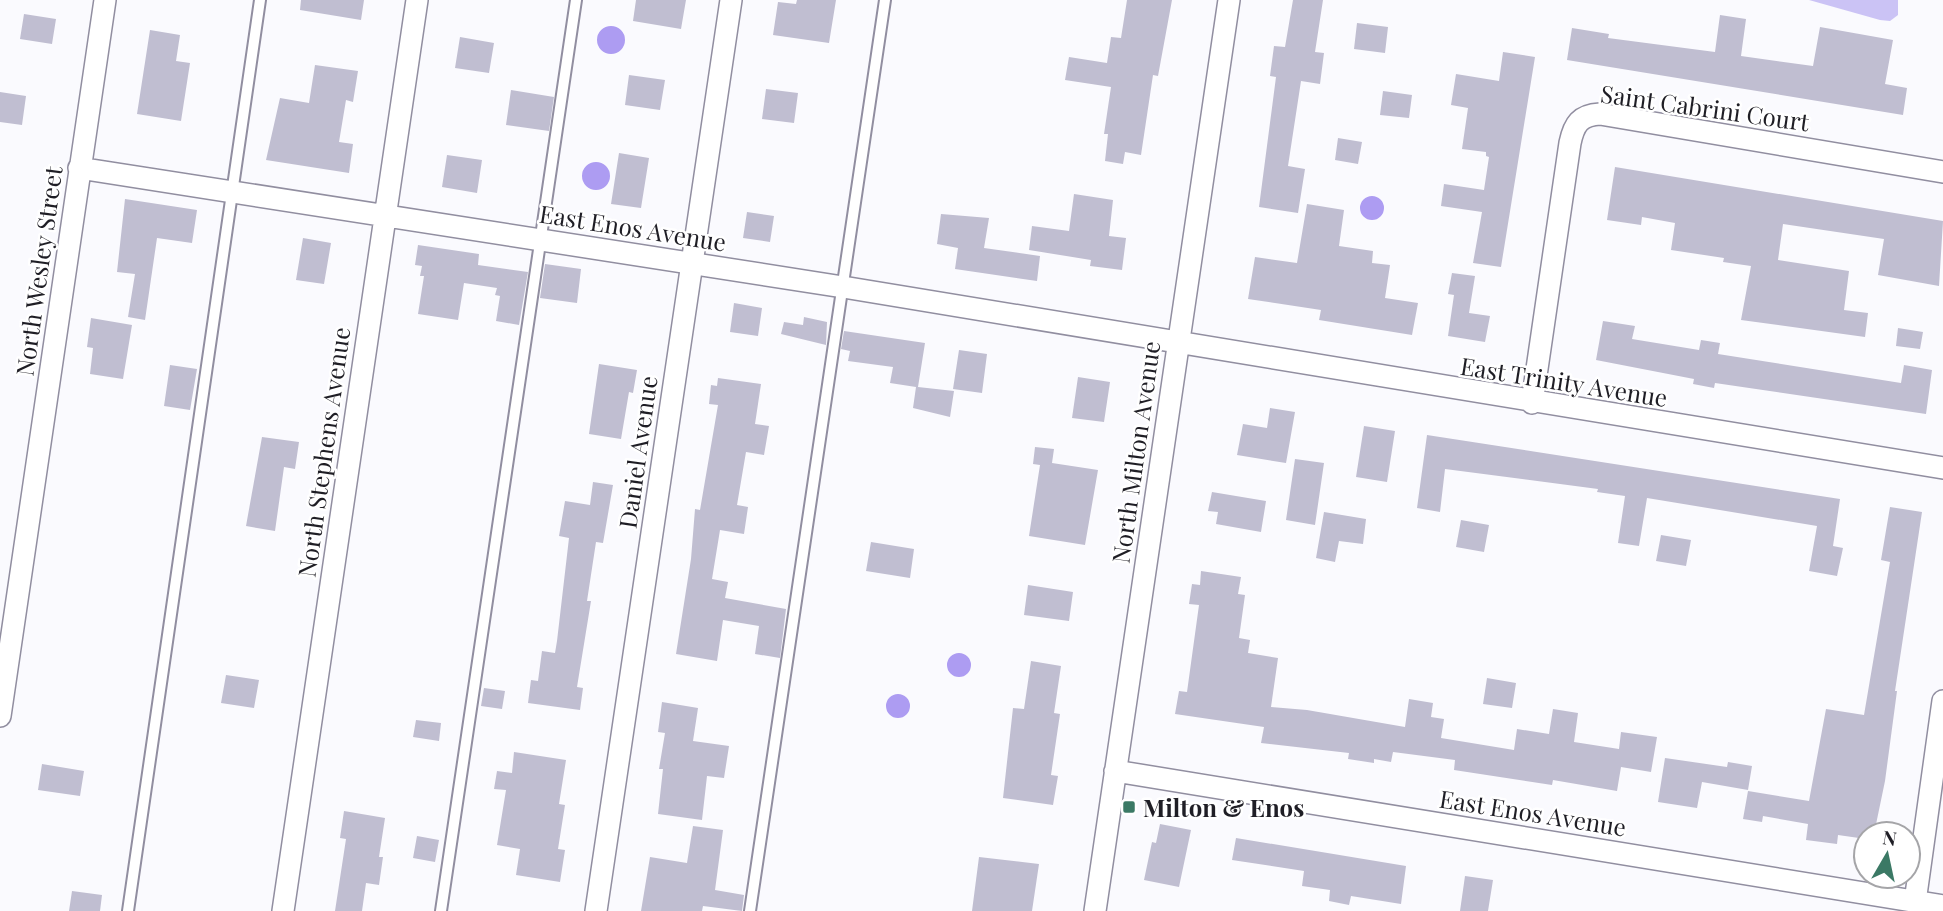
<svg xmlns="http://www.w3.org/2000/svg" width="1943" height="911" viewBox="0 0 1943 911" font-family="'Playfair Display',serif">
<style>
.green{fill:#cbc3f5}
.water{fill:#ad9cf2}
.building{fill:#c0bed1}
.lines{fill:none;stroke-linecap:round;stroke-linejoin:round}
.lane-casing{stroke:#918ea0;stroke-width:14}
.street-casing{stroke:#918ea0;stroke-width:24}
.lane{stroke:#fff;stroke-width:10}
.street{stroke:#fff;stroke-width:21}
.poi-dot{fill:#3b7965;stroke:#fff;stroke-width:2.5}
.labels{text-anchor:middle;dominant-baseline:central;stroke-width:5;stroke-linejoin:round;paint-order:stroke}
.street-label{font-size:24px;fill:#1f1e25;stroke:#fff}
.poi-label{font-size:24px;font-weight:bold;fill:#1f1e25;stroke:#fff;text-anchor:start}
</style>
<rect width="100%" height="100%" fill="#fafafe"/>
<!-- green -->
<path class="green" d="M 1809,0 L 1898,0 L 1898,15 L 1890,21 L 1880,20 Z"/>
<!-- water -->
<path class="water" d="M597 40a14 14 0 1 1 28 0a14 14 0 1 1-28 0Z
M582 176a14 14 0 1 1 28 0a14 14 0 1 1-28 0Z
M1360 208a12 12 0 1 1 24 0a12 12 0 1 1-24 0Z
M947 665a12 12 0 1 1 24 0a12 12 0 1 1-24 0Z
M886 706a12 12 0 1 1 24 0a12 12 0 1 1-24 0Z"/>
<!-- building -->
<path class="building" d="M 301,0 L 364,0 L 361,20 L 300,10 Z
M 636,0 L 686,0 L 681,29 L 633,21 Z
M 797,0 L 836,0 L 829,43 L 773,35 L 778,2 L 796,4 Z
M 1127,0 L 1172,0 L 1158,76 L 1153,75 L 1141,155 L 1125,152 L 1123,164 L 1105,161 L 1108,134 L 1104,134 L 1111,87 L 1065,80 L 1069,57 L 1107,63 L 1111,37 L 1121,38 Z
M 1293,0 L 1323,0 L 1315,52 L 1324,53 L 1320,84 L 1301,81 L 1288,166 L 1305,169 L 1298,213 L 1259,207 L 1276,77 L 1270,76 L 1274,46 L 1285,47 Z
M 24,14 L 56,19 L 52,44 L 20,39 Z
M 1720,15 L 1746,19 L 1741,56 L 1813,66 L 1820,27 L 1893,40 L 1885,84 L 1907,88 L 1903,115 L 1567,60 L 1572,28 L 1609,34 L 1608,38 L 1715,52 Z
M 1357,23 L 1388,27 L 1385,53 L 1354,49 Z
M 150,30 L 180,35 L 176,61 L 190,63 L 181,121 L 137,114 Z
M 460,37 L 494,43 L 489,73 L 455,68 Z
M 1503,52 L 1535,57 L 1501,267 L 1473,263 L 1482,212 L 1441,206 L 1444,184 L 1484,190 L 1489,157 L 1486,156 L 1486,152 L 1462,149 L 1468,108 L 1451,105 L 1456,74 L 1499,81 Z
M 315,65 L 358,71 L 353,102 L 346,100 L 339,142 L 353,144 L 349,173 L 266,160 L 280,98 L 309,103 Z
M 629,75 L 665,80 L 660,110 L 625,105 Z
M 766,89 L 798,93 L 794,123 L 762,119 Z
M 511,90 L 554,97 L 549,131 L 506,125 Z
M 1383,91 L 1412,95 L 1409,118 L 1380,115 Z
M 0,92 L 26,96 L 22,125 L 0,122 Z
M 1338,138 L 1362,142 L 1358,164 L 1335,160 Z
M 619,153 L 649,158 L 641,208 L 611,204 Z
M 447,155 L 482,160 L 477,193 L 442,187 Z
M 1615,167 L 1943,221 L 1939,286 L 1878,275 L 1884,239 L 1783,224 L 1778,260 L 1849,271 L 1844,310 L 1868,313 L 1865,337 L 1741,320 L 1751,266 L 1723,262 L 1724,258 L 1671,250 L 1675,223 L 1642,217 L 1641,225 L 1607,220 Z
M 1074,194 L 1113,200 L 1109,236 L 1126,238 L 1122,270 L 1090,266 L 1091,260 L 1029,250 L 1032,226 L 1069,231 Z
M 125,199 L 197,210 L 192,243 L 157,238 L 145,320 L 128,317 L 135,274 L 117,272 Z
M 1307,204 L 1344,210 L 1339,246 L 1373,251 L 1372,263 L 1390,265 L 1385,298 L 1418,303 L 1412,335 L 1319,320 L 1321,310 L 1248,299 L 1255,257 L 1297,263 Z
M 747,212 L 774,216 L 770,242 L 743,238 Z
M 941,214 L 989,218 L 984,248 L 1040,256 L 1037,281 L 955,269 L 958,248 L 937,244 Z
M 303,238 L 331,243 L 324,284 L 296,280 Z
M 418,245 L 479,254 L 478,265 L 528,272 L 519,325 L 496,321 L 500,296 L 495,295 L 497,288 L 464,283 L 458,320 L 418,314 L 424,276 L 420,276 L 422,266 L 415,265 Z
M 545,264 L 581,269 L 577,303 L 540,298 Z
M 1452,273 L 1475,276 L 1469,313 L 1490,316 L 1485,342 L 1448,336 L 1454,295 L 1448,294 Z
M 734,303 L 762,308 L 758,336 L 730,332 Z
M 804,317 L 827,322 L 826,345 L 781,334 L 784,322 L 803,325 Z
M 91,318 L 132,325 L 123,379 L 90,374 L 93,348 L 87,347 Z
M 1603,321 L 1635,326 L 1632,339 L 1699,350 L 1701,340 L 1720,343 L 1718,354 L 1901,383 L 1904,365 L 1932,370 L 1926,414 L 1715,383 L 1714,388 L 1693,384 L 1694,379 L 1596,360 Z
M 1898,328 L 1923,332 L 1920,349 L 1896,346 Z
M 844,331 L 925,343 L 918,387 L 954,391 L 950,417 L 913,408 L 916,387 L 890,383 L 893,367 L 848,361 L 850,351 L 841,349 Z
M 959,350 L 987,354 L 982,393 L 953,389 Z
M 599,364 L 637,370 L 633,393 L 629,392 L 621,439 L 589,434 Z
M 170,365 L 197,369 L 190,410 L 164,406 Z
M 1078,377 L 1110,382 L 1104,422 L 1072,418 Z
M 718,378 L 761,384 L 755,424 L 769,426 L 764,455 L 746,452 L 737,505 L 748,507 L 744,534 L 720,530 L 712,579 L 728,582 L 725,598 L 786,609 L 780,658 L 755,654 L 759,626 L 723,620 L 717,661 L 676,654 L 691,559 L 695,509 L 700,510 L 718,405 L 709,404 L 711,385 L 717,386 Z
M 1270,408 L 1295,412 L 1286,463 L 1237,455 L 1243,424 L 1267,428 Z
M 1364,426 L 1395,431 L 1387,482 L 1356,477 Z
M 1427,435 L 1840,499 L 1833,546 L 1843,548 L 1837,576 L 1809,571 L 1817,526 L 1647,498 L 1639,546 L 1618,543 L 1625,496 L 1597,492 L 1598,489 L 1445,469 L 1440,512 L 1417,508 Z
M 262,437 L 299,442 L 295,469 L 284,467 L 275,531 L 246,526 Z
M 1035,447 L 1054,449 L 1052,463 L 1098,470 L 1085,545 L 1029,536 L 1040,465 L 1033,464 Z
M 1295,459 L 1324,463 L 1315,525 L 1286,520 Z
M 593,482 L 613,485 L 603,543 L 596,542 L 587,601 L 591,601 L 577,687 L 583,688 L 580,710 L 528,703 L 531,680 L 538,681 L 542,651 L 555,653 L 557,641 L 569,538 L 559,536 L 565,501 L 590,505 Z
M 1212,492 L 1266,501 L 1261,532 L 1216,524 L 1218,512 L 1208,511 Z
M 1890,507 L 1922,512 L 1895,691 L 1897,691 L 1885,781 L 1874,834 L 1866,834 L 1866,839 L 1838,835 L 1837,844 L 1806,840 L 1808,824 L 1763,816 L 1762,822 L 1743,819 L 1748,791 L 1809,801 L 1826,709 L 1864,715 L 1890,562 L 1881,560 Z
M 1324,512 L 1366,519 L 1363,544 L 1339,541 L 1335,562 L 1316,558 Z
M 1461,520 L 1489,525 L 1484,552 L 1456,547 Z
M 1661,535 L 1691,540 L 1686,566 L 1656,561 Z
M 871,542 L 914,549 L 910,578 L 866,571 Z
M 1201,571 L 1241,577 L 1238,594 L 1245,595 L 1239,638 L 1250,640 L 1248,653 L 1278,658 L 1271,707 L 1307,710 L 1405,727 L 1409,699 L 1433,703 L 1431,717 L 1444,719 L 1441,738 L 1514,750 L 1517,729 L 1549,734 L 1553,709 L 1578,713 L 1574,742 L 1619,749 L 1621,732 L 1657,737 L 1651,772 L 1621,767 L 1617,791 L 1553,780 L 1552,785 L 1454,770 L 1455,760 L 1393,752 L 1391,762 L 1374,759 L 1374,763 L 1348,759 L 1349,753 L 1261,743 L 1264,727 L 1175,714 L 1179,691 L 1187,692 L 1199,605 L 1189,604 L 1192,584 L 1200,585 Z
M 1028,585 L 1073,592 L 1069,621 L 1024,615 Z
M 1031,661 L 1061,666 L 1054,713 L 1060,714 L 1051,775 L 1058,776 L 1053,805 L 1003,798 L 1013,708 L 1024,709 Z
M 226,675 L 259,680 L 254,708 L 221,703 Z
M 1487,678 L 1516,683 L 1512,708 L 1483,704 Z
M 484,688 L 505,691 L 502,709 L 481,706 Z
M 662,702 L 698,708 L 693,741 L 729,746 L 724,778 L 707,776 L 702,820 L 658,814 L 663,769 L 659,769 L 665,733 L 658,732 Z
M 416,720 L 441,723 L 439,741 L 413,737 Z
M 514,752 L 566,760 L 559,804 L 565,805 L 558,849 L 565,850 L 560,882 L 516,875 L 520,849 L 497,845 L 506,790 L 494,789 L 497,771 L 512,773 Z
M 1665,758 L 1727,767 L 1728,762 L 1752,766 L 1748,790 L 1702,782 L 1697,808 L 1658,802 Z
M 42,764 L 84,771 L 80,796 L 38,790 Z
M 344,811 L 385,818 L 379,857 L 383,857 L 379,885 L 366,883 L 362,911 L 335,911 L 346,839 L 340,838 Z
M 1160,824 L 1191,830 L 1179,887 L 1144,880 L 1152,842 L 1156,843 Z
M 693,826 L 723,830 L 715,890 L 744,895 L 742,911 L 703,906 L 702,911 L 641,911 L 650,857 L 687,863 Z
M 417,836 L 439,840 L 435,862 L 413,858 Z
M 1236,838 L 1406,866 L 1401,904 L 1351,896 L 1349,905 L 1329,901 L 1330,890 L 1302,886 L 1304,871 L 1232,860 Z
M 979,857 L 1039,864 L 1032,911 L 972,911 Z
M 1465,876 L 1493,880 L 1488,911 L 1460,911 Z
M 72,891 L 102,895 L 100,911 L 69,911 Z"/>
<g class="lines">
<defs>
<path id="lane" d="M 128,911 L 260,0
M 441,911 L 576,0
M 750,911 L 885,0"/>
<path id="street" d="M 79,168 L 843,287 L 1943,468
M 1532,403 L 1570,143 C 1574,124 1580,115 1600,114 L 1943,172
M 0,716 L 105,0
M 1115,771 L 1943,906
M 1915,902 L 1943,701
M 283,911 L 417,0
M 596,911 L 731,0
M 1095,911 L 1229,0"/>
</defs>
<!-- lane casing -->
<use href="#lane" class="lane-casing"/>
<!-- street casing -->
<use href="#street" class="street-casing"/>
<!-- lane -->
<use href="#lane" class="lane"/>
<!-- street -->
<use href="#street" class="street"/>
</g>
<!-- markers -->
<rect class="poi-dot" x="1122" y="800" width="14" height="14" rx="3.5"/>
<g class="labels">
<!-- street labels -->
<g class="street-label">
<text transform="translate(1705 107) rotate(8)">Saint Cabrini Court</text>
<text transform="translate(633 227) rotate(9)">East Enos Avenue</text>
<text transform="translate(38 271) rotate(-82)">North Wesley Street</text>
<text transform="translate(1564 381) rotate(9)">East Trinity Avenue</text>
<text transform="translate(323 452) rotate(-82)">North Stephens Avenue</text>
<text transform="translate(637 452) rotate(-82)">Daniel Avenue</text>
<text transform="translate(1135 452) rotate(-82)">North Milton Avenue</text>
<text transform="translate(1533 812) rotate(9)">East Enos Avenue</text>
</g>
<!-- poi labels -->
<g class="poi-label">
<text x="1143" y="807">Milton &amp; Enos</text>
</g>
</g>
<!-- north arrow -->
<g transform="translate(1887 855) rotate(9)"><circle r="33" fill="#ffffff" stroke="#a5a5a8" stroke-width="2"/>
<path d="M0-5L12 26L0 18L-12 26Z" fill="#3b7965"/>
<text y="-10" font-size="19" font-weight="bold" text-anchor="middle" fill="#1f1e25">N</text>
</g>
</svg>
